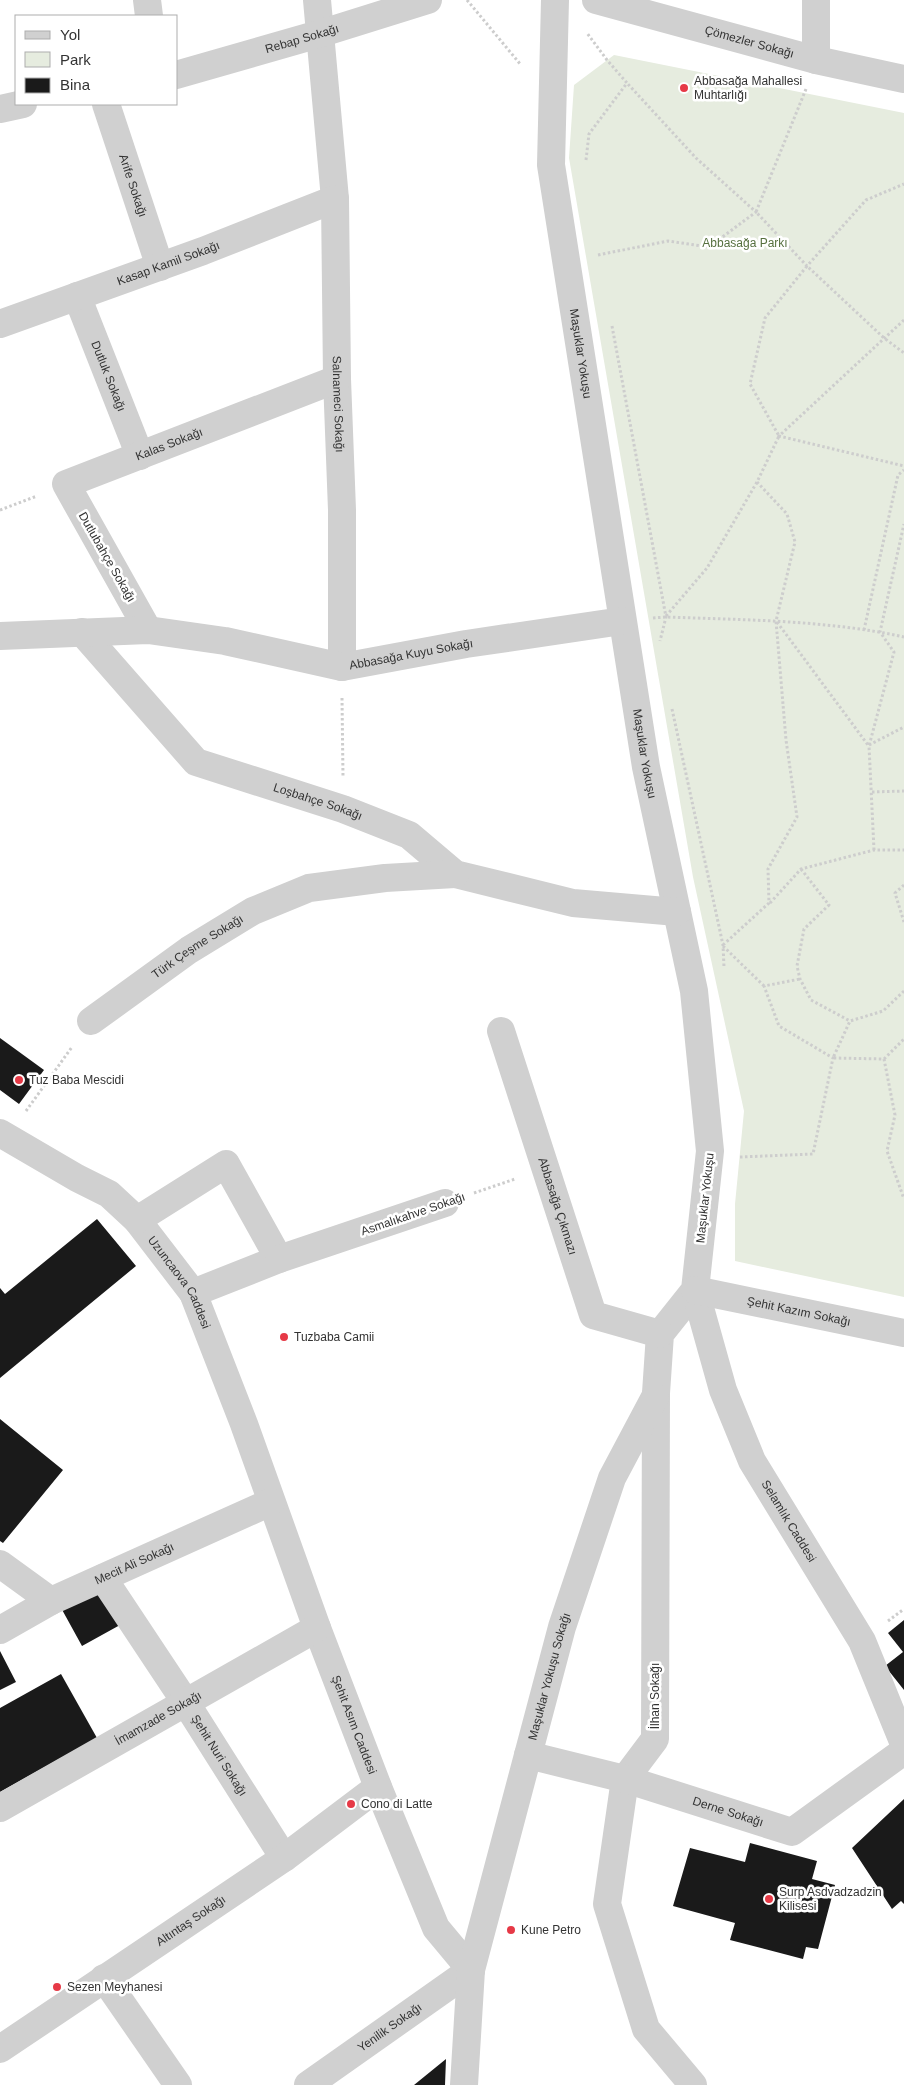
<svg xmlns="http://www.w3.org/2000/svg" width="904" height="2085" viewBox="0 0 904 2085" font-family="Arial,sans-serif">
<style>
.green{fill:#e6ecdf}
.building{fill:#1a1a1a}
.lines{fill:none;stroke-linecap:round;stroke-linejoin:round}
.path{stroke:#cdcdcd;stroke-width:3;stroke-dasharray:2.5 2.5;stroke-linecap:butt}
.minor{stroke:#d0d0d0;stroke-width:28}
.poi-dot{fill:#e63946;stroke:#fff;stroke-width:2}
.labels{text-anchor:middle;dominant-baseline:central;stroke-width:5;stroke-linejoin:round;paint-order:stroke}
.street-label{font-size:12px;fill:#333;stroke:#fff}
.poi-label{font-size:12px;fill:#333;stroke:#fff;text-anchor:start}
.park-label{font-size:12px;fill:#56703f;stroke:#fff}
</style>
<rect width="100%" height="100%" fill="#fff"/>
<!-- green -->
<path class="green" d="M 614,55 L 904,113 L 904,1297 L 735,1261 L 735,1204 L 744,1111 L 693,877 L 569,158 L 574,85 Z"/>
<!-- building -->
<path class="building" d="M 0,1038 L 44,1070 L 19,1104 L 0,1090 Z
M 97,1219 L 136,1266 L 0,1378 L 0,1288 L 5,1294 Z
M 0,1419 L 63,1470 L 3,1543 L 0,1541 Z
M 98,1585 L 120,1625 L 82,1646 L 60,1606 Z
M 904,1620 L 904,1690 L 885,1666 L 903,1652 L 888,1633 Z
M 0,1651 L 16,1682 L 0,1690 Z
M 61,1674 L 97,1738 L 0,1792 L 0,1708 Z
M 904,1799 L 904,1904 L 901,1901 L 892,1909 L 852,1848 Z
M 750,1843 L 817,1861 L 812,1879 L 835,1885 L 818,1949 L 806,1947 L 803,1959 L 730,1940 L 735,1923 L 673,1906 L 690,1848 L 745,1862 Z
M 446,2059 L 445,2085 L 414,2085 Z"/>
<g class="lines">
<!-- path -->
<path class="path" d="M 467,0 L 521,65
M 806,89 L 756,212 L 807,266 L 866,200 L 904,184
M 586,160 L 589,134 L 627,83 L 607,60 L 587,33
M 598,255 L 668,241 L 709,247 L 756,212 L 696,158 L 627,83
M 904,320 L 779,436 L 904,466
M 612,326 L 666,617 L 660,641
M 0,510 L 37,496
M 666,616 L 707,568 L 757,482 L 779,436 L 750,384 L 765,318 L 807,266 L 884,338 L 904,353
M 653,618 L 666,617 C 745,620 827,620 904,637
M 777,622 L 868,745
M 864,630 L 898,475 L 904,470
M 342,698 L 343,777
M 672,709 L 723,945 L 724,967
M 869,745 L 904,727
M 872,792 L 904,791
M 874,850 L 869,746 L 894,652 L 880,632 L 904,524
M 801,869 L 829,905 L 804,929 L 797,966 L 800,979 L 811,1000 L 850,1021
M 904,885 L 895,893 L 904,922
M 770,903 L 801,869 L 874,850 L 904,850
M 723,945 L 769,903 L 768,869 L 797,817 L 786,740 L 776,621 L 795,542 L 787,514 L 757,482
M 723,946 L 764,986
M 904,991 L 883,1011 L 850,1021 L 833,1058 L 884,1059 L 895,1115 L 887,1151 L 904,1199
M 884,1059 L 904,1039
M 26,1111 L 72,1047
M 740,1157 L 813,1154 L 833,1058 L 779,1026 L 764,986 L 800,979
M 474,1193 L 515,1179
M 888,1621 L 904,1609"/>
<!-- minor -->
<g class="minor">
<path d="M 147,0 L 149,16"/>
<path id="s1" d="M 317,0 L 335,199 L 337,379 L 342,510 L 342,667"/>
<path id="s2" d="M 555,0 L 551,165 L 646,767 L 694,991 L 710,1151 L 695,1290 L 660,1334 L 656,1393 L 655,1739 L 625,1779 L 607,1904 L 646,2029 L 693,2085"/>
<path id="s3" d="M 596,0 L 816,60 L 904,79"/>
<path d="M 816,60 L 816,0"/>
<path id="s4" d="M 176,75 L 319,34 L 428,0"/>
<path id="s5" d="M 106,104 L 160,267"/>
<path d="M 0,109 L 23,104"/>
<path id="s6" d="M 77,296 L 140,456"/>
<path id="s7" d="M 0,324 L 203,251 L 335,199"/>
<path id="s8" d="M 148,630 L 66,484 L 337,379"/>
<path id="s9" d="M 82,632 L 196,762 L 343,809 L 409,835 L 455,874 L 573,903 L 677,912"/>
<path id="s10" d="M 0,636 L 148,630 L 225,641 L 342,667 L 466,644 L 622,621"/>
<path id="s11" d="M 91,1021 L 189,950 L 253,911 L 309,888 L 385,878 L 455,874"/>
<path id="s12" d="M 501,1031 L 593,1315 L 660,1334"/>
<path id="s13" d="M 0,1133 L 77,1178 L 109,1194 L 137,1220 L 193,1293 L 244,1424 L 317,1628 L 378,1787 L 436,1928 L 471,1970"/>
<path d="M 137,1220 L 226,1164 L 279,1259 L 193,1293"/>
<path d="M 279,1259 L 445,1203"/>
<path id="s14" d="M 695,1290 L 723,1390 L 752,1461 L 862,1641 L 904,1744"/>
<path id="s15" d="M 695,1290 L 904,1333"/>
<path d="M 0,1564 L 51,1601"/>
<path id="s16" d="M 103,1578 L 186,1703 L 284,1858"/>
<path id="s17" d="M 0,1630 L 51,1601 L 271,1502"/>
<path id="s18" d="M 528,1755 L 625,1779 L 792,1832 L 904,1751"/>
<path id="s19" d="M 0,1808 L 317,1628"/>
<path d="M 104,1978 L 178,2085"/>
<path id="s20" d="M 0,2049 L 284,1858 L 378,1787"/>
<path id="s21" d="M 308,2085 L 471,1970"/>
<path id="s22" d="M 464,2085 L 471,1970 L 562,1627 L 612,1478 L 655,1397"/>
</g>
</g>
<!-- markers -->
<g class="poi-dot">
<circle cx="684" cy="88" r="5"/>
<circle cx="19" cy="1080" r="5"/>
<circle cx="284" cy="1337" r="5"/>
<circle cx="351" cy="1804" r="5"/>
<circle cx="769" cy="1899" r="5"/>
<circle cx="511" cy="1930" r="5"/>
<circle cx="57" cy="1987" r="5"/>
</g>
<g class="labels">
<!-- street labels -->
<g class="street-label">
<text stroke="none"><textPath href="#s4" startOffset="131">Rebap Sokağı</textPath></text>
<text stroke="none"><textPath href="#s3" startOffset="159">Çömezler Sokağı</textPath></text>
<text stroke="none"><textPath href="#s5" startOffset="86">Arife Sokağı</textPath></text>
<text stroke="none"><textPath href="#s7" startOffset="179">Kasap Kamil Sokağı</textPath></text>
<text stroke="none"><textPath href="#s2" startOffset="356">Maşuklar Yokuşu</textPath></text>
<text stroke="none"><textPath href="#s6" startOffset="86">Dutluk Sokağı</textPath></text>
<text stroke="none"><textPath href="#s1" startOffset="405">Salnameci Sokağı</textPath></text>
<text stroke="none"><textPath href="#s8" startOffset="278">Kalas Sokağı</textPath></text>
<text transform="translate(107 557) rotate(60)">Dutlubahçe Sokağı</text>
<text stroke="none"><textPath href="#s10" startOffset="416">Abbasağa Kuyu Sokağı</textPath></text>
<text stroke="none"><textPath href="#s2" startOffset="761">Maşuklar Yokuşu</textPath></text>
<text stroke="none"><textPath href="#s9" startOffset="301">Loşbahçe Sokağı</textPath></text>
<text stroke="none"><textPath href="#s11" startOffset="130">Türk Çeşme Sokağı</textPath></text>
<text transform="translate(705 1198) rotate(-84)">Maşuklar Yokuşu</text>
<text stroke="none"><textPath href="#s12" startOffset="184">Abbasağa Çıkmazı</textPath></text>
<text transform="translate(413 1214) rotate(-19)">Asmalıkahve Sokağı</text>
<text stroke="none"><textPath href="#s13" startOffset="239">Uzuncaova Caddesi</textPath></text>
<text stroke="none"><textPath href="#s15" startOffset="106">Şehit Kazım Sokağı</textPath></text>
<text stroke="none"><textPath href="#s14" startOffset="251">Selamlık Caddesi</textPath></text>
<text stroke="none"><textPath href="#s17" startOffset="150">Mecit Ali Sokağı</textPath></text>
<text stroke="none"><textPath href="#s22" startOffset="419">Maşuklar Yokuşu Sokağı</textPath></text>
<text transform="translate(655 1696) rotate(-90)">İlhan Sokağı</text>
<text stroke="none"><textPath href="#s19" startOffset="182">İmamzade Sokağı</textPath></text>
<text stroke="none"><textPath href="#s13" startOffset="716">Şehit Asım Caddesi</textPath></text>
<text stroke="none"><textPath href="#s16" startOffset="212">Şehit Nuri Sokağı</textPath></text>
<text stroke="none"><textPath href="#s18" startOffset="208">Derne Sokağı</textPath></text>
<text stroke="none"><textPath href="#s20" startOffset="230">Altıntaş Sokağı</textPath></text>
<text stroke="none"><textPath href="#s21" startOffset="100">Yenilik Sokağı</textPath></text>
</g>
<!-- poi labels -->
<g class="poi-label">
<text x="694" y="81">Abbasağa Mahallesi<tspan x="694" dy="14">Muhtarlığı</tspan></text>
<text x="29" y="1080">Tuz Baba Mescidi</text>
<text x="294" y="1337">Tuzbaba Camii</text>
<text x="361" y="1804">Cono di Latte</text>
<text x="779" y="1892">Surp Asdvadzadzin<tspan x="779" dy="14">Kilisesi</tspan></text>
<text x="521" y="1930">Kune Petro</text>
<text x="67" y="1987">Sezen Meyhanesi</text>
</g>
<!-- park labels -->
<g class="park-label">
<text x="745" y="243">Abbasağa Parkı</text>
</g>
</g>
<!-- legend -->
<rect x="15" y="15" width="162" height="90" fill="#ffffff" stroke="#adadad"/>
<rect x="25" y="31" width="25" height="8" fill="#d0d0d0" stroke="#adadad"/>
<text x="60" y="40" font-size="15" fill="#333333">Yol</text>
<rect x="25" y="52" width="25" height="15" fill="#e6ecdf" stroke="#adadad"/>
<text x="60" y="65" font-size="15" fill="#333333">Park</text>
<rect x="25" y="78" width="25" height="15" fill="#1a1a1a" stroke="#adadad"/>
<text x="60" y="90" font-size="15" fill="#333333">Bina</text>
</svg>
